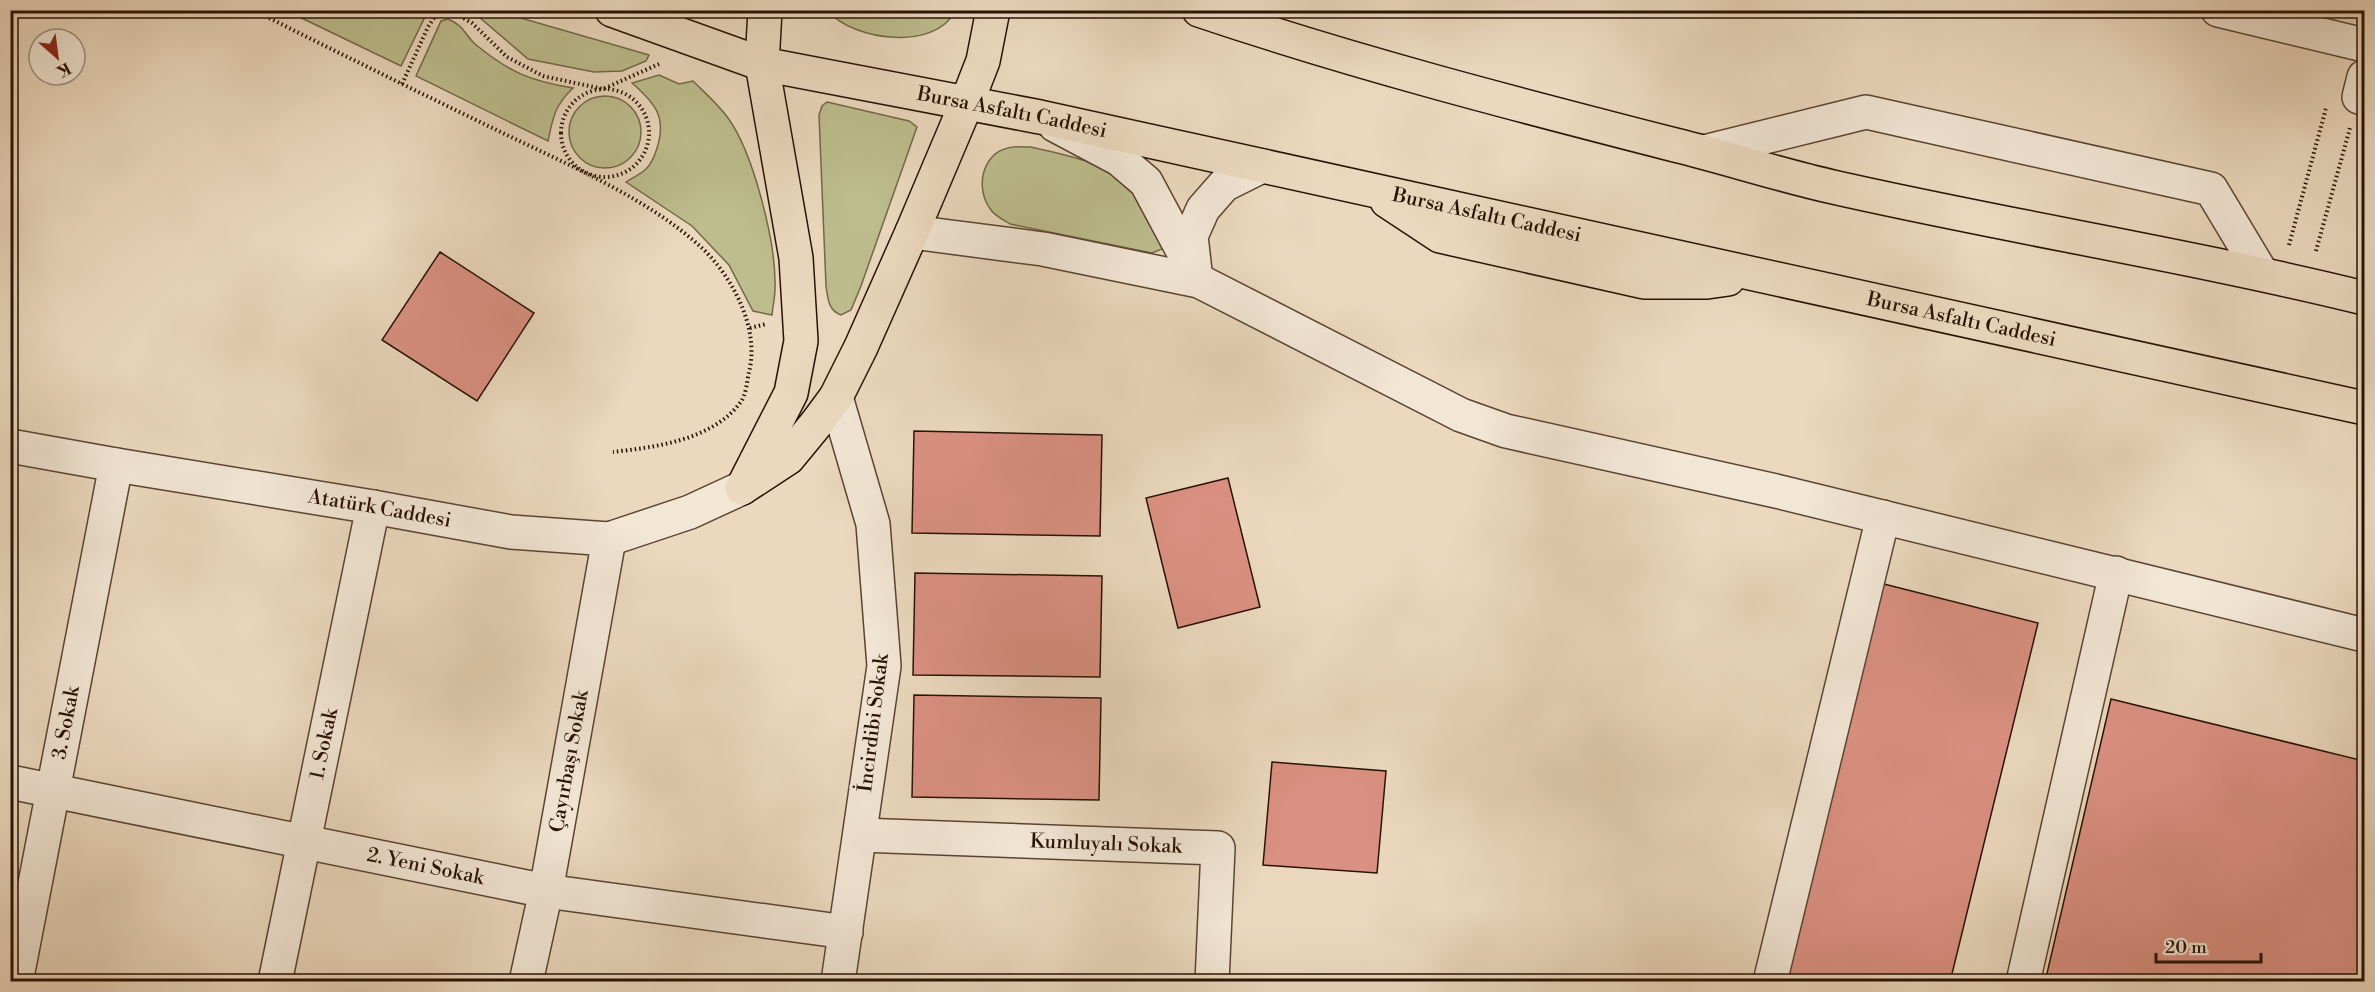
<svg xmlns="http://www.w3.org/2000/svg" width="2375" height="992" viewBox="0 0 2375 992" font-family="'Libre Bodoni',serif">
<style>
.green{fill:#bdbd8d;stroke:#736848;stroke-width:1.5}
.building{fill:#da9082;stroke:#291204;stroke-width:1.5}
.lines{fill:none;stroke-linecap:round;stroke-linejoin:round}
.minor-casing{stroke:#5a4432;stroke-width:36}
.highway-casing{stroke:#291204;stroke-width:36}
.path{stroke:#291204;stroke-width:4;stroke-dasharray:1.5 3;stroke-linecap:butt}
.minor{stroke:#f2e6d5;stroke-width:33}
.highway{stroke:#ebd8be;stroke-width:33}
.labels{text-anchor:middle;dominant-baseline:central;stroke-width:6;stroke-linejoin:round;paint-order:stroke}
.street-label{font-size:20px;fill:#291204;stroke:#f2e6d5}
</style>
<rect width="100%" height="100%" fill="#ebd8be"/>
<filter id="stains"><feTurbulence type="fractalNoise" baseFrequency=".00333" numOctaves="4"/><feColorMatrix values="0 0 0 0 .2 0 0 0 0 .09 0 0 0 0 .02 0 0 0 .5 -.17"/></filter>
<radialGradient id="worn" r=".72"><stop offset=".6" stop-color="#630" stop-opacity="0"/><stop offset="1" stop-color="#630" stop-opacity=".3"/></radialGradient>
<!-- green -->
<path class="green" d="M 287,11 L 430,11 L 424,19 L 401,66 Z
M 472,11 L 497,11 L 649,55 L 646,61 L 622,71 L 594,72 L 528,59 Z
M 828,11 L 955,11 C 936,51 853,41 828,11 Z
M 448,19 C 466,27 463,33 475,44 C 509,72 530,81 573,88 C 555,105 553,117 548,141 L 416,76 L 441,21 Z
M 659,75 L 679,84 L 693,81 C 705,93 718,104 728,118 C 753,152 775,240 775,282 C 776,293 773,304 772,315 L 753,311 L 729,265 L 692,226 L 626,182 C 632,178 641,174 646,169 C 651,164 655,155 657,148 C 667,117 655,103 632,83 Z
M569 132a36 36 0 1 1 72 0a36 36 0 1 1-72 0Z
M 827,102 L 909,121 L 917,127 L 861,286 L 851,310 L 841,315 C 828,310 828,299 826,286 L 819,115 L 822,106 Z
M 1031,147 C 1068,156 1105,161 1133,189 C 1146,202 1156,224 1166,240 L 1162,249 L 1152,253 L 1010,224 C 1004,220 995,216 991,210 C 975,190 981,154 1008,148 C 1015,146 1024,147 1031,147 Z"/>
<!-- building -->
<path class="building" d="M 440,252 L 534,313 L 477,401 L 382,340 Z
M 914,431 L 1102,435 L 1100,536 L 912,533 Z
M 1228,478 L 1260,607 L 1178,628 L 1146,498 Z
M 915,573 L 1102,576 L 1100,677 L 913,675 Z
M 1880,583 L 2038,623 L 1950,982 L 1785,982 Z
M 914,695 L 1101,698 L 1099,800 L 912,797 Z
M 2111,699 L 2364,761 L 2364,982 L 2045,982 Z
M 1272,762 L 1386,771 L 1377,873 L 1263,865 Z"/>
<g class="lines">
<defs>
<g id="minor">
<path d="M 2218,10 L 2364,45"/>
<path d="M 2364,77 L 2359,97 L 2364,98"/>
<path d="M 1055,125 L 1119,159 L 1146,182 L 1199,281"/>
<path d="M 1704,152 L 1866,112 L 2211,189 L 2262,274"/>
<path d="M 912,232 L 1043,249 L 1199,281 L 1461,415 L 1506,431 L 1780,492 L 2364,635"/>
<path d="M 1195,271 L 1191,236 L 1203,209 L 1224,185 L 1262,166"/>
<path d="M 836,397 L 873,524 L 884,666 L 838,982"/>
<path id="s1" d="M 10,446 L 116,465 L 373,507 L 511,532 L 609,539 L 690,512 L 742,488"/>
<path id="s2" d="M 10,782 L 546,891 L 846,932"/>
<path id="s3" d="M 860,835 L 1218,848 L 1212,982"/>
<path id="s4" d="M 16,982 L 116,465"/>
<path id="s5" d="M 275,982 L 373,507"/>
<path id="s6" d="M 526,982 L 546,891 L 609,539"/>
<path d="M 1770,982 L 1883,517"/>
<path d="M 2023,982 L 2116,573"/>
</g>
<g id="highway">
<path id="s7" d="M 612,10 L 762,64 L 1040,117 L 2364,408"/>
<path d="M 1199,10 C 1356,63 1515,104 1675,145 C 1728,158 1780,175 1833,187 C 2009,227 2189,255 2364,298"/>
<path d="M 1387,201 L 1440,236 L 1644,282 L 1707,282 L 1728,279"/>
<path d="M 744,485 L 791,393 L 801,341 L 796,258 L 762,64 L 765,10"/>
<path d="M 742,488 L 788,458 L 816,424 L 836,397 L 861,347 L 912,232 L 967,102 L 983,61 L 993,10"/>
</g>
</defs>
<!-- minor casing -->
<use href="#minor" class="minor-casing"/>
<!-- highway casing -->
<use href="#highway" class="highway-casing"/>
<!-- path -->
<path class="path" d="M 253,10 C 339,53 424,95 509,136 C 573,167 648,199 701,247 C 733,277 760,329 749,372 C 747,381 746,396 740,403 C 712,440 656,447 613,452
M 402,84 L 428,27 L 438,12 L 453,12 L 472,23 L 507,57 L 543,76 L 603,89 L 659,64
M561 133a44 44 0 1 1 88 0a44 44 0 1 1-88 0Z
M 2289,245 L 2326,108
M 2316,251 L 2350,128
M 750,328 L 766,324"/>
<!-- minor -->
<use href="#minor" class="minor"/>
<!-- highway -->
<use href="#highway" class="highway"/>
</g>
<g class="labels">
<!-- street labels -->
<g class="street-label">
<text stroke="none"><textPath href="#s7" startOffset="414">Bursa Asfaltı Caddesi</textPath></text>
<text stroke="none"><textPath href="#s7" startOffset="900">Bursa Asfaltı Caddesi</textPath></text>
<text stroke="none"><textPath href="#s7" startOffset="1386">Bursa Asfaltı Caddesi</textPath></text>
<text stroke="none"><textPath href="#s1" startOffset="375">Atatürk Caddesi</textPath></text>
<text stroke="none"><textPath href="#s4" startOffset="264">3. Sokak</textPath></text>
<text transform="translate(874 723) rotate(-83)">İncirdibi Sokak</text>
<text stroke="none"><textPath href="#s5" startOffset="243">1. Sokak</textPath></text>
<text stroke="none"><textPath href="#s6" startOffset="225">Çayırbaşı Sokak</textPath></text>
<text stroke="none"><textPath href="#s3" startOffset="246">Kumluyalı Sokak</textPath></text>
<text stroke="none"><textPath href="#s2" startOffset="424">2. Yeni Sokak</textPath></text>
</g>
</g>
<!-- margin -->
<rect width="2375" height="992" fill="none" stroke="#ebd8be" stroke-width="36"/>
<rect x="12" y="12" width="2351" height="968" fill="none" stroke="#291204" stroke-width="3"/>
<rect x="18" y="18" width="2339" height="956" fill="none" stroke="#291204" stroke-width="1.5"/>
<!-- north arrow -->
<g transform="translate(57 57) rotate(152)"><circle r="28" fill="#f2e6d5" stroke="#a29181" stroke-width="1.5"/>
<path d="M0-4.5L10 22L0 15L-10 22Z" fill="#8f2418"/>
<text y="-9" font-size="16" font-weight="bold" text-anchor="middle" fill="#291204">K</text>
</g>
<!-- scale -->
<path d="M2156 953v9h105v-9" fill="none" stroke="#291204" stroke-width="3"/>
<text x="2165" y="953" font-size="18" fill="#291204" stroke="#f2e6d5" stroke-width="4.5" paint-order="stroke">20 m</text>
<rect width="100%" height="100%" filter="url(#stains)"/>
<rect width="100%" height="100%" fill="url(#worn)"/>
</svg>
